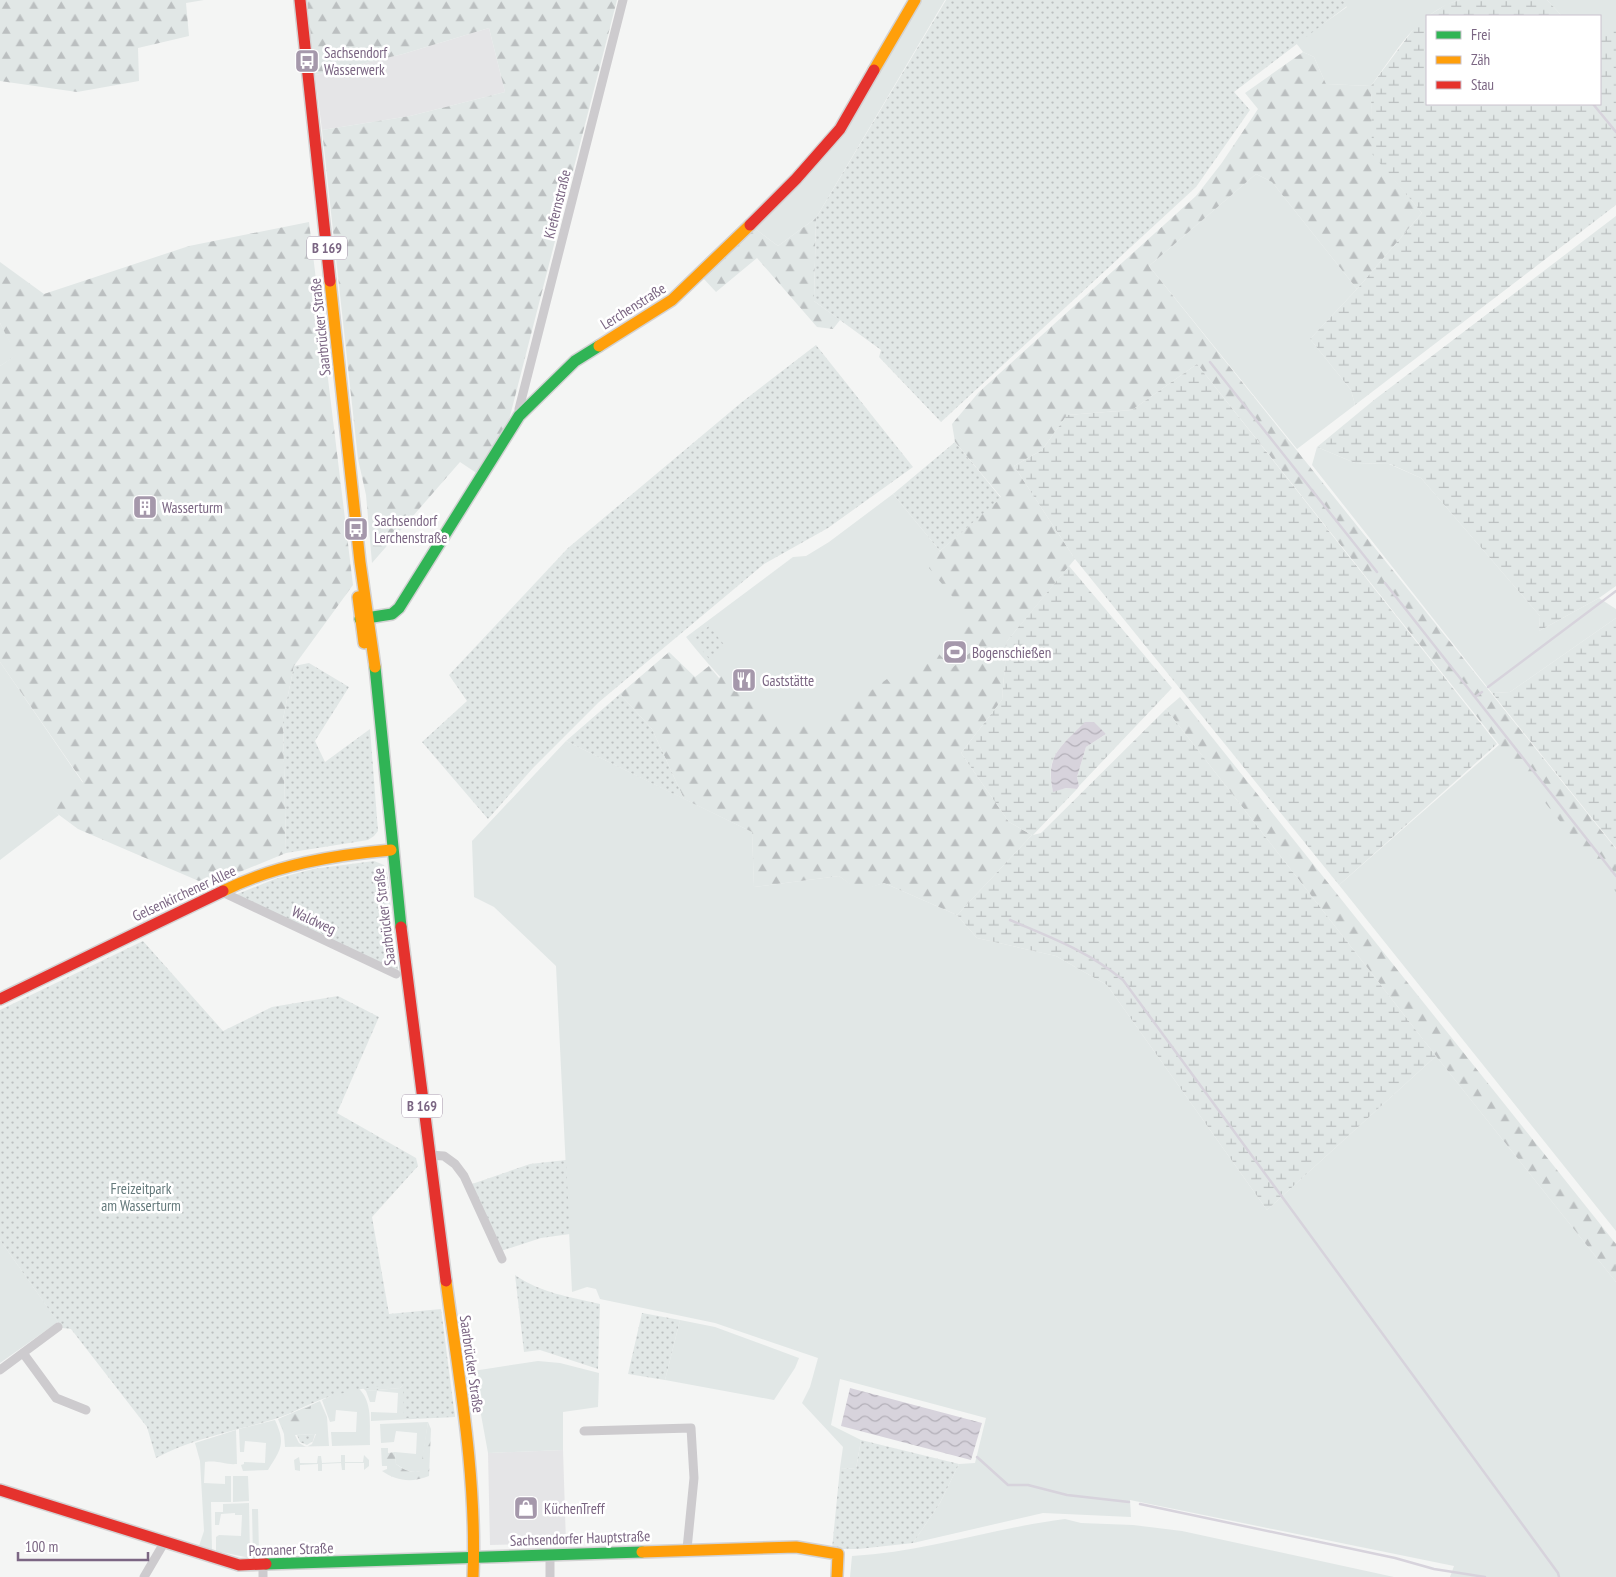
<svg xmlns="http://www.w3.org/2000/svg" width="1616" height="1577" viewBox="0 0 1616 1577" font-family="'PT Sans Narrow',sans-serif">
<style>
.built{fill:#e5e5e7}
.grass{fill:#e1e7e6;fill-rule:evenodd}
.forest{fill:url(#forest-firs)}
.wetland{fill:url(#wetland-marsh)}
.park{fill:url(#park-dots)}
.water{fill:url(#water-waves)}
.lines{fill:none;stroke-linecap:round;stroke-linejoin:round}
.stream{stroke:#d7d3dc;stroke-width:2.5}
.fast-casing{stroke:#d3d2d3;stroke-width:14}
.slow-casing{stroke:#d3d2d3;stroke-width:14}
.jam-casing{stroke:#d3d2d3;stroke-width:14}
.street{stroke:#cdcbce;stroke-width:9}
.fast{stroke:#30b455;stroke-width:11}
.slow{stroke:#ff9f0a;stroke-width:11}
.jam{stroke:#e5322d;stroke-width:11}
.labels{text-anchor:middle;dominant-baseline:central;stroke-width:5;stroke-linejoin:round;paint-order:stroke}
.shield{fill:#fff;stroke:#a394a8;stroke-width:1}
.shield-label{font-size:14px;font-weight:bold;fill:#7b6683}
.poi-label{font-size:15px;fill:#7b6683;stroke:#fff;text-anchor:start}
.street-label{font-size:15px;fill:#7b6683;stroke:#fff}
.park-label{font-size:15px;fill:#64797b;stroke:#fff}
</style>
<defs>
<pattern id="forest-firs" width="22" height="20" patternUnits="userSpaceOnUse" patternTransform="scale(1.25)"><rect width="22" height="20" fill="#e1e7e6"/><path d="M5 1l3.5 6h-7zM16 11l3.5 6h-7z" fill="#bbbfc0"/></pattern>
<pattern id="wetland-marsh" width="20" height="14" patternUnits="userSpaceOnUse" patternTransform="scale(1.25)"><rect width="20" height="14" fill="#e1e7e6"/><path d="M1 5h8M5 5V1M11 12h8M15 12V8" fill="none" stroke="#bbbfc0"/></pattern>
<pattern id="park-dots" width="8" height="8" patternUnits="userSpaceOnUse" patternTransform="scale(1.25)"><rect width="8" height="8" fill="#e1e7e6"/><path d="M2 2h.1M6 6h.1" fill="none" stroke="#bbbfc0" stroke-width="1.8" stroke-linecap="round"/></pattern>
<pattern id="water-waves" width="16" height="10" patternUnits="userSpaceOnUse" patternTransform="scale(1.25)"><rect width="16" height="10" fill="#d7d3dc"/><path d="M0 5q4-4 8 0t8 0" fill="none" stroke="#b3afb8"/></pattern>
</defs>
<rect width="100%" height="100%" fill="#f4f5f4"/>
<!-- built -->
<path class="built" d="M 489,28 L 505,92 L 410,116 L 322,130 L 315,75 L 403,54 Z
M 563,1450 L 566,1543 L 490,1545 L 488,1453 Z"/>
<!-- grass -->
<path class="grass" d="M 919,0 L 945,0 L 816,218 L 778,246 L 754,228 L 815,166 Z
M 1342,0 L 1460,0 C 1417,12 1396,52 1371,86 L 1326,84 L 1314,57 L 1303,52 L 1296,43 L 1347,7 Z
M 1547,0 L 1616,0 L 1616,26 L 1600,35 L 1600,16 L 1562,16 Z
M 1256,174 L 1272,182 L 1357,289 L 1310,339 L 1351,390 L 1355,405 L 1297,449 L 1149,266 Z
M 0,323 L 17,355 L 0,366 Z
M 1317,447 L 1355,463 L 1389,464 L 1421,478 L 1540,616 L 1539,631 L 1599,598 L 1616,609 L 1616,618 L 1510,692 L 1492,693 L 1312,465 Z
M 893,494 L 940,551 L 930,568 L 990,642 L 954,675 L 813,752 C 763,724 721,681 686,637 L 793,557 L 806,556 L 829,542 Z
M 0,662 L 83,783 L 52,809 L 59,815 L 0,860 Z
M 566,741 L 752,832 L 754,887 L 839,876 L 859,890 L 884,883 L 957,915 L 977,938 L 1056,956 L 1107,985 L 1267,1210 L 1436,1056 L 1616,1282 L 1616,1577 L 1450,1577 L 1454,1566 L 1130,1500 L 1131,1517 L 1043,1513 L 913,1543 L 940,1503 L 959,1464 L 975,1463 L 986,1418 L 840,1379 L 831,1425 L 861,1440 L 856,1469 L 840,1468 L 843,1447 L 802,1403 L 810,1387 L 818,1358 L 715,1323 L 600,1299 L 596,1289 L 587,1287 L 572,1292 L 556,966 L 494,907 L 474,897 L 472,841 Z
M 1500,744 L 1616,891 L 1616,1231 L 1339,885 Z
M 0,1240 L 58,1322 L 0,1363 Z
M 680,1320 L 715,1327 L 799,1358 L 795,1368 L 774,1400 L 665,1380 Z
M 538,1361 L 560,1363 L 599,1373 L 598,1407 L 563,1412 L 563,1450 L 488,1453 L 473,1371 Z
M 404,1384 L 421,1395 L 454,1410 L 455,1417 L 371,1421 L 371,1412 L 397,1413 L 398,1393 L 377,1391 L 375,1402 L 370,1402 L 366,1391 L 400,1388 Z
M 355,1385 C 374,1400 369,1422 370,1445 L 332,1446 L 331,1432 L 356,1432 L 357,1412 L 336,1410 L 335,1421 L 330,1422 L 322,1400 Z
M 320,1401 L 327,1417 L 329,1446 L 285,1447 L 284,1434 L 278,1419 ZM 316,1434 L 312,1444 L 306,1447 L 299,1443 L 295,1435 Z
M 275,1420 C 286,1444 281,1449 268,1470 L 243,1471 L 241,1465 L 244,1464 L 244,1462 L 265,1463 L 266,1443 L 245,1441 L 244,1452 L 240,1452 L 239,1429 Z
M 428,1422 L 421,1471 C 411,1474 404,1469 396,1464 L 395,1452 L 416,1454 L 417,1433 L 396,1431 L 394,1442 L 381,1443 L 380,1424 Z
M 236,1430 L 237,1464 C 224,1465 219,1460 205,1462 L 204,1483 L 225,1484 L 225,1476 L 231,1476 L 231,1502 L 211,1502 L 212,1550 L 199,1546 L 204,1531 L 200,1461 L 195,1443 Z
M 341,1455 L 345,1455 L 345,1462 L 363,1462 L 364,1455 L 369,1460 L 369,1466 L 364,1470 L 364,1463 L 345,1463 L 345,1470 L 342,1470 L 341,1463 L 322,1464 L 322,1471 L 318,1471 L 318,1464 L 300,1465 L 300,1471 L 295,1470 L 294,1460 L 299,1457 L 300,1463 L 317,1463 L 318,1456 L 321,1456 L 322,1463 L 341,1462 Z
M 233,1476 L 248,1476 L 249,1501 L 233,1502 Z
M 249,1503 L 250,1558 L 216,1551 L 216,1537 L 219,1535 L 241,1536 L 242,1515 L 235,1515 L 235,1513 L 221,1514 L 219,1525 L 215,1525 L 215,1512 L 223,1512 L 223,1504 Z
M 252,1509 L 258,1509 L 259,1552 L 257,1557 L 253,1558 Z
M 1065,1519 L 1081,1523 L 1133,1525 L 1182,1531 L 1394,1577 L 850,1577 L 852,1556 C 925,1552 993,1528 1065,1519 Z"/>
<!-- forest -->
<path class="forest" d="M 0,0 L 204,0 L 186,3 L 189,36 L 138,48 L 139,81 L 77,92 L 0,81 Z
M 307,0 L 617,0 L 509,420 L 478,474 L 460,462 L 372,563 L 366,495 L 358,459 L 322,130 L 410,116 L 505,92 L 489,28 L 403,54 L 315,75 Z
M 1303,52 L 1314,57 L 1326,84 L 1371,86 L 1373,154 L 1422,213 L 1357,289 L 1272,182 L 1256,174 L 1149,266 L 1616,849 L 1616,892 L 1197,364 L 1132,410 L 1067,415 L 1042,450 L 1014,466 L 1075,559 L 1007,641 L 1002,700 L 961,753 L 1009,822 L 1032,835 L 957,915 L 884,883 L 859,891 L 839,876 L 754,887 L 752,832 L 684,799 L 652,729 L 620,694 L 669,652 L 695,677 L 709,666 L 719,678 L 727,672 L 751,702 L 758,698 L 785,731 L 801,722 L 811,734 L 887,679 L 895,689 L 939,654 L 952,668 L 972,651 L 960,635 L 973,622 L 929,568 L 940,551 L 1001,497 L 955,442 L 952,424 L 979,392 L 1196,196 L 1221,164 L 1258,109 L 1245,93 Z
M 816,218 L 814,301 L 840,320 L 833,329 L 817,327 L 757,258 L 716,292 L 703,278 L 754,228 L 778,246 Z
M 309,222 L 353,585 L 294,666 L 283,719 L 286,853 L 208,885 L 78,829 L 51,809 L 83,782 L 0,662 L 0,366 L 16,355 L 0,323 L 0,262 L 44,294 L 189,246 Z
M 1180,697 L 1616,1244 L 1616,1282 L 1436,1056 L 1166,709 Z
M 384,1370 L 404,1384 L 400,1388 L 366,1391 L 359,1384 Z
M 311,1406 L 308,1425 L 299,1431 L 283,1429 L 279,1419 Z
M 428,1422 L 431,1429 L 429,1476 C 412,1483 396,1481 382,1471 L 387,1469 L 387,1466 L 382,1466 L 381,1448 L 388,1448 L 388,1453 L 395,1452 L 396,1464 C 403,1469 411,1474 420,1471 Z"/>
<!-- wetland -->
<path class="wetland" d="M 1460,0 L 1547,0 L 1562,16 L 1428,16 L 1447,4 Z
M 1427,17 L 1427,104 L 1600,104 L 1600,34 L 1616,25 L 1616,205 L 1355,405 L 1351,390 L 1310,339 L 1357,289 L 1422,213 L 1372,154 L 1371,86 L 1418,23 Z
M 1616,216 L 1616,586 L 1599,598 L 1539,631 L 1540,616 L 1421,478 L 1390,464 L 1355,463 L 1317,447 L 1374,400 Z
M 1197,364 L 1497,744 L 1339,885 L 1075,559 L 1014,466 L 1042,450 L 1067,415 L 1132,410 Z
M 1069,566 L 1172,688 L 1079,786 L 1077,777 L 1086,747 L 1106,734 L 1085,723 C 1062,745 1044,756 1053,791 L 1066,788 L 1077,789 L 1033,835 L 1041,833 L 1166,709 L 1436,1056 L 1267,1210 L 1107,985 L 1056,956 L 977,938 L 957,915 L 1032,835 L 1009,822 L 961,753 L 1002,700 L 1007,641 Z
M 1616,618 L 1616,848 L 1492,693 L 1510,692 Z"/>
<!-- park -->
<path class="park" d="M 946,0 L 1342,0 L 1347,6 L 1234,92 L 1250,110 L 1196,187 L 941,422 L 879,357 L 881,350 L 814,301 L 816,218 Z
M 816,345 L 913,467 L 828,528 L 764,564 L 599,702 L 533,768 L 488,819 L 422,742 L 467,701 L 449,675 L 568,548 L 742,402 Z
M 955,442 L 1001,498 L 940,551 L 893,494 Z
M 709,626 L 726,647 L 710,660 L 693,639 Z
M 309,663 L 349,687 L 315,741 L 325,762 L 370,729 L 378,831 L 374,836 L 368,840 L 286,853 L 283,719 L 294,666 Z
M 620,694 L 652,729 L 684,799 L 566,741 Z
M 374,861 L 384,865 L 387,872 L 398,972 L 235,895 L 275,879 L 313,869 Z
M 143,941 L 223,1031 L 272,1007 L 338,996 L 379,1017 L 337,1113 L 416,1158 L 418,1166 L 372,1217 L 389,1314 L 441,1309 L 455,1417 L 404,1418 L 403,1384 C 378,1385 353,1390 328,1397 C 310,1403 293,1413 275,1419 C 236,1431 192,1438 156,1458 L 147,1427 L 71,1329 L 62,1328 L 0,1240 L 0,1010 Z
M 566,1160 L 570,1234 L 541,1238 L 501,1251 L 472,1184 L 530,1164 Z
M 515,1275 C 541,1293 570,1297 600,1304 L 598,1369 L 540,1350 L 524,1352 Z
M 642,1313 L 680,1320 L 665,1380 L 628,1374 Z
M 315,1434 L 313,1441 L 307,1445 L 300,1442 L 297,1435 Z
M 861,1440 L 959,1464 L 940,1503 L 913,1543 L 858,1549 L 832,1549 L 840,1468 L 856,1469 Z"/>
<!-- water -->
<path class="water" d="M 1085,722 L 1094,722 L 1106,734 L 1086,747 L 1077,777 L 1079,786 L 1077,789 L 1066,788 L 1053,792 C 1045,754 1061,747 1085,722 Z
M 850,1388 L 982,1423 L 971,1460 L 841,1426 Z"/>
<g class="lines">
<!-- stream -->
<path class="stream" d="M 1593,104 L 1616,132
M 1210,362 L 1377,572
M 1385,583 L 1616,876
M 1488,687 L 1616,591
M 1475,697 L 1482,692
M 1010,920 C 1052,938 1088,951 1123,980 L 1558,1573 L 1559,1577
M 977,1457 L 1008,1485 L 1028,1485 L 1067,1495 L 1129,1502
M 1140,1504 L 1395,1558 L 1434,1569 L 1485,1577"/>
<defs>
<path id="fast" d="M 360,619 L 392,614 L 399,608 L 519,416 L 575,361 L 599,346
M 375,667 L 401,927
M 266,1564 L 642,1552"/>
<path id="slow" d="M 874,70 L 915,0
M 330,281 L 360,562 L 375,667
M 599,346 L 672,300 L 750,225
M 358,597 L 364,643
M 223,891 C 275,865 334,855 391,850
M 446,1281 C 459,1379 477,1477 473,1577
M 642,1552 L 796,1547 L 838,1554 L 837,1577"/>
<path id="jam" d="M 300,0 L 330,281
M 750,225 L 796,179 L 840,129 L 874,70
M 401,927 L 446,1281
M 0,999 L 223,891
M 0,1490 L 239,1565 L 266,1564"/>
</defs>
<!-- fast casing -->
<use href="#fast" class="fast-casing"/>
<!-- slow casing -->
<use href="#slow" class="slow-casing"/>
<!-- jam casing -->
<use href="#jam" class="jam-casing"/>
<!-- street -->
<path class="street" d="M 519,416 L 519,409 L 623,0
M 220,891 L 396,974
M 429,1155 L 444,1156 L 455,1164 L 464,1176 L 502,1259
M 23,1353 L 56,1398 L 86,1410
M 0,1370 L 58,1327
M 584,1431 L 691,1428 L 694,1478 L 687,1549
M 550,1555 L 550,1577
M 263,1565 L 263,1577
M 144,1577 L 164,1543"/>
<!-- fast -->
<use href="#fast" class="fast"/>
<!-- slow -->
<use href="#slow" class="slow"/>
<!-- jam -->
<use href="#jam" class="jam"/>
</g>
<!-- icons -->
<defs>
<symbol id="bus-square" viewBox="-11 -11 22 22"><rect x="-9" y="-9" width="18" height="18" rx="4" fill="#a598ab" stroke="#fff"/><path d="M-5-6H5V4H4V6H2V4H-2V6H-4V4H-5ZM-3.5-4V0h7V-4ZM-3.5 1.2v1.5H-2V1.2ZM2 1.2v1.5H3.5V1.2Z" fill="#fff"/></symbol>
<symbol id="building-square" viewBox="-11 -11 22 22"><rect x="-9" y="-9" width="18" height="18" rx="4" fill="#a598ab" stroke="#fff"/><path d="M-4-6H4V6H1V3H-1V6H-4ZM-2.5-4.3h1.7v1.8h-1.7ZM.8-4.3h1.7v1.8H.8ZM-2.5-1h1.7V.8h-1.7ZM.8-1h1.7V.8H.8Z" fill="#fff"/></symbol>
<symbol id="stadium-square" viewBox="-11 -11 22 22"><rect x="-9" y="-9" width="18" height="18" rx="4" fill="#a598ab" stroke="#fff"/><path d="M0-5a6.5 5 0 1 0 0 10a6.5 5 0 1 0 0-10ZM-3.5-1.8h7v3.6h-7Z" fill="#fff"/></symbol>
<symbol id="restaurant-square" viewBox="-11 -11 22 22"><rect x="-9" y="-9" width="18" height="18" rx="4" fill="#a598ab" stroke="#fff"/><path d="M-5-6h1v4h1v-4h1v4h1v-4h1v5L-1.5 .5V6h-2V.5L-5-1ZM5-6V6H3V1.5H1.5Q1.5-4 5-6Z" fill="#fff"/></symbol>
<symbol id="shop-square" viewBox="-11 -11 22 22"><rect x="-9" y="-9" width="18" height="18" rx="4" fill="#a598ab" stroke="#fff"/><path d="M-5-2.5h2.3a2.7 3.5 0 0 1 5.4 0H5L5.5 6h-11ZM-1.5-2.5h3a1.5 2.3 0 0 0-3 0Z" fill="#fff"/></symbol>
</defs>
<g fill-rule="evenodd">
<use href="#bus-square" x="293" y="47" width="28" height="28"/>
<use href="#building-square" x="131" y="493" width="28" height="28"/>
<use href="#bus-square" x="342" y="515" width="28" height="28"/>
<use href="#stadium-square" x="941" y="638" width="28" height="28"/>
<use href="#restaurant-square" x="730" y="666" width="28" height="28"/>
<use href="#shop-square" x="512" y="1494" width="28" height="28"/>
</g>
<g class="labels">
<!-- shield labels -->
<g class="shield">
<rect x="307" y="236.5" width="40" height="23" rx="4"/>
<rect x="402" y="1094.5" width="40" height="23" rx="4"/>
</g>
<g class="shield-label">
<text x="327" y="248">B 169</text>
<text x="422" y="1106">B 169</text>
</g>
<!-- poi labels -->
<g class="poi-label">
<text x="324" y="52">Sachsendorf<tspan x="324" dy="17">Wasserwerk</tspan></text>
<text x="162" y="507">Wasserturm</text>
<text x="374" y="520">Sachsendorf<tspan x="374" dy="17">Lerchenstraße</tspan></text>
<text x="972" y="652">Bogenschießen</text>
<text x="762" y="680">Gaststätte</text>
<text x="544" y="1508">KüchenTreff</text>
</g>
<!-- street labels -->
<g class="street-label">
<text transform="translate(557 204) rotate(-76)">Kiefernstraße</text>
<text transform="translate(633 306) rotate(-32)">Lerchenstraße</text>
<text transform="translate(320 327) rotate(-96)">Saarbrücker Straße</text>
<text transform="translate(184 893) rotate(-25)">Gelsenkirchener Allee</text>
<text transform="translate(384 917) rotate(-97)">Saarbrücker Straße</text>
<text transform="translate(314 920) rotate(25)">Waldweg</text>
<text transform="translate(472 1364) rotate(82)">Saarbrücker Straße</text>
<text transform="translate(580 1538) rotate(-2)">Sachsendorfer Hauptstraße</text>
<text transform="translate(291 1549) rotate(-2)">Poznaner Straße</text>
</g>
<!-- park labels -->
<g class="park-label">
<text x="141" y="1188">Freizeitpark<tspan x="141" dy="17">am Wasserturm</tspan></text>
</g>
</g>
<!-- legend -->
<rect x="1426" y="15" width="175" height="90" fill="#ffffff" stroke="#cac2cd"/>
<rect x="1436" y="31" width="25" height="8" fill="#30b455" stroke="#cac2cd"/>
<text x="1471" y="40" font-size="15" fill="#7b6683">Frei</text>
<rect x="1436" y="56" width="25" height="8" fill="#ff9f0a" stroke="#cac2cd"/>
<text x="1471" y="65" font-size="15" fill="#7b6683">Zäh</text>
<rect x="1436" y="81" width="25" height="8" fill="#e5322d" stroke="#cac2cd"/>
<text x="1471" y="90" font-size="15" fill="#7b6683">Stau</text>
<!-- scale -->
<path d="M18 1552v8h130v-8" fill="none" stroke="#7b6683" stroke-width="2.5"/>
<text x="25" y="1552" font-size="15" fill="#7b6683" stroke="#ffffff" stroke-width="4" paint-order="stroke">100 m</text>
</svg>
